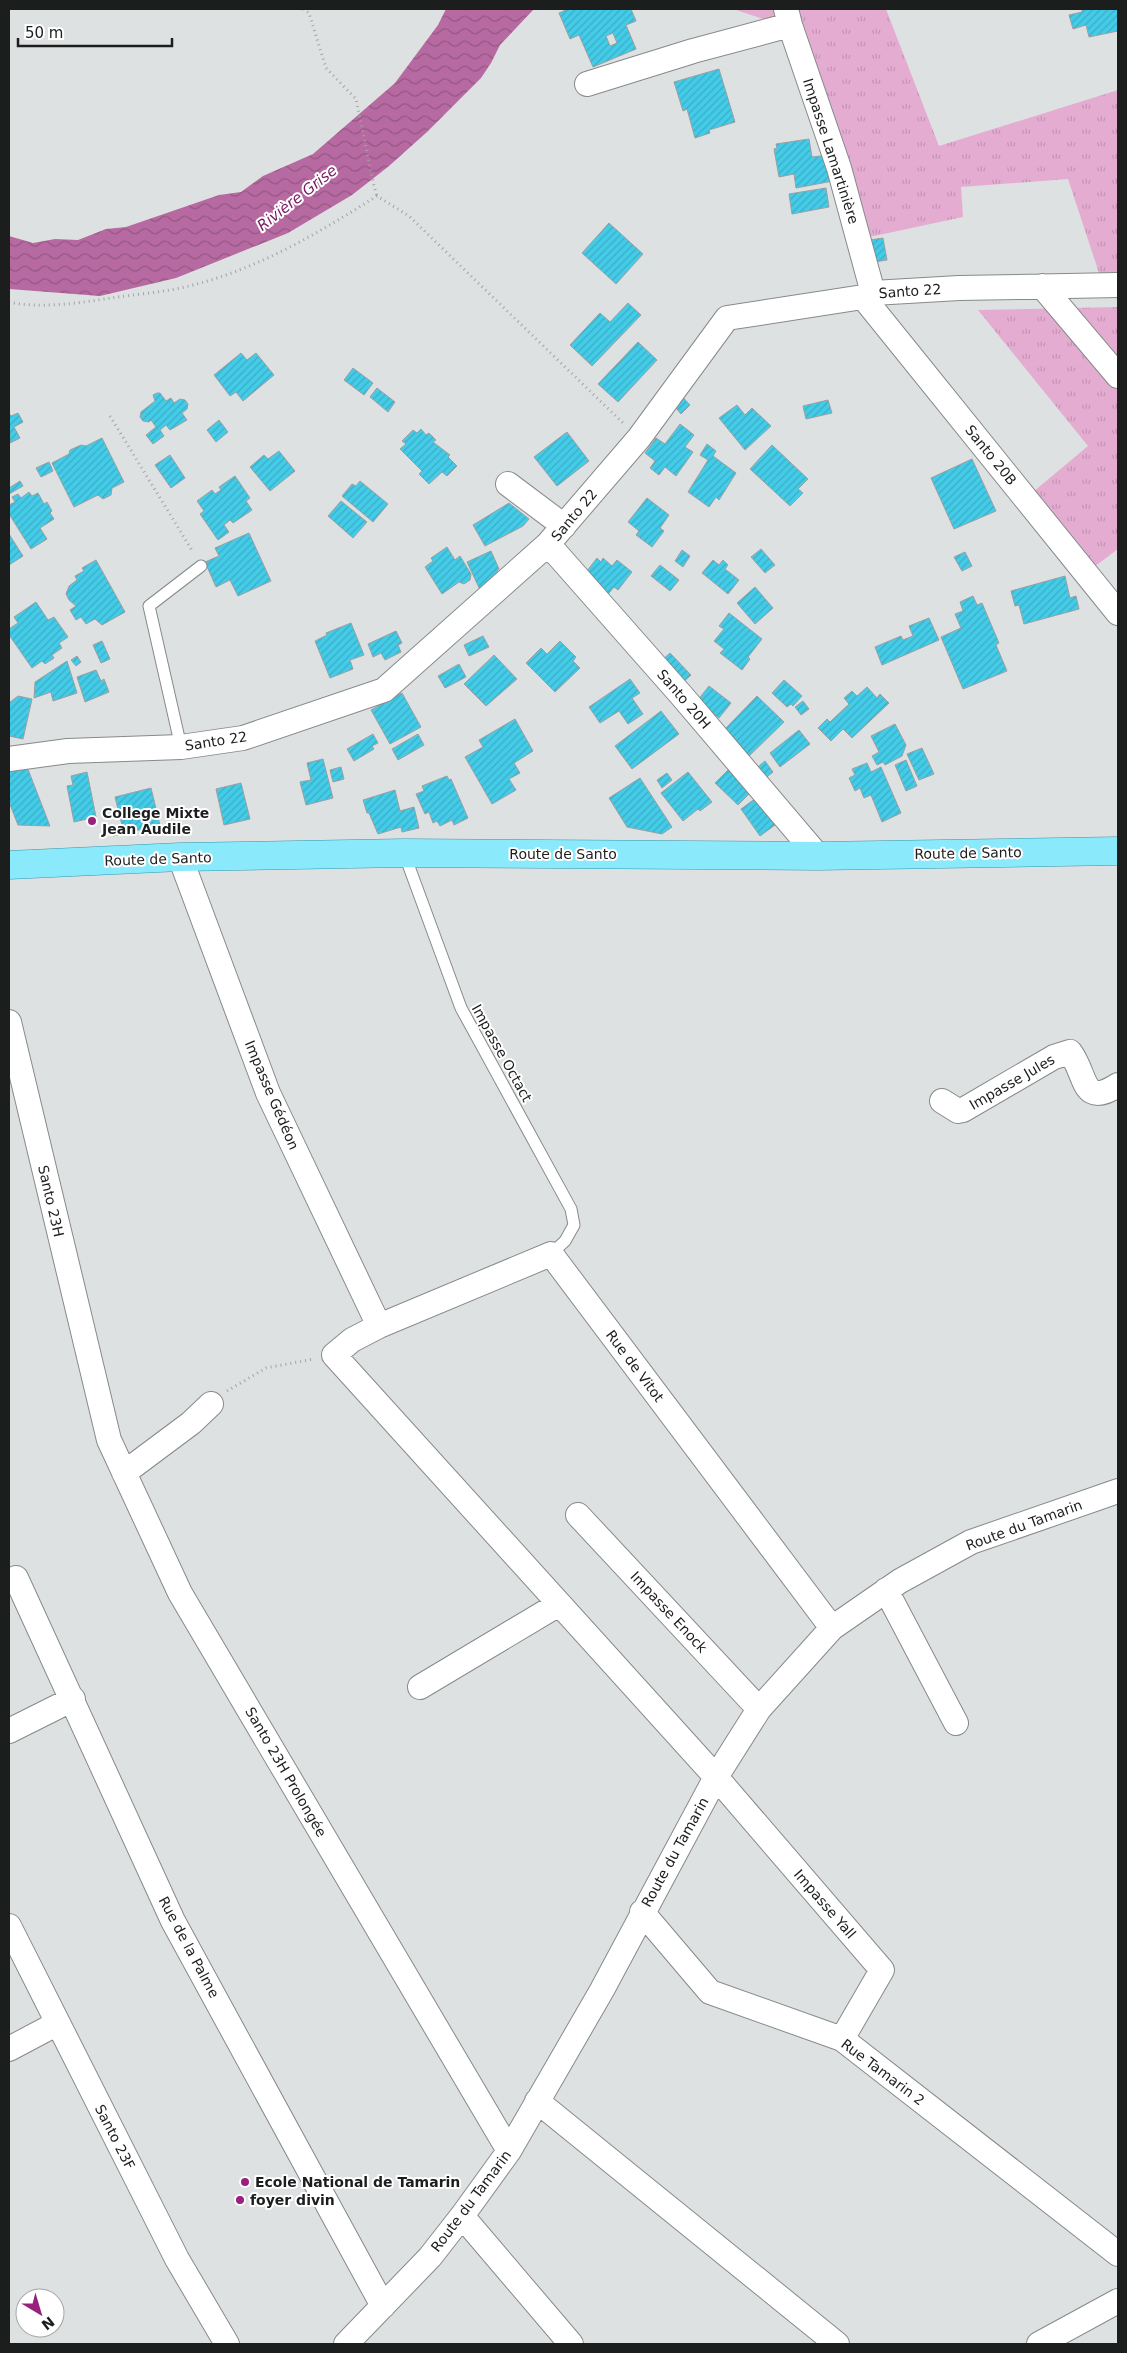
<svg xmlns="http://www.w3.org/2000/svg" width="1127" height="2353" viewBox="0 0 1127 2353" font-family="'DejaVu Sans',sans-serif">
<style>
.grass{fill:url(#grass-tufts)}
.water{fill:url(#water-waves)}
.building{fill:url(#building-hatch);stroke:#9c9fa0;fill-rule:evenodd}
.lines{fill:none;stroke-linecap:round;stroke-linejoin:round}
.service-casing{stroke:#868a8b;stroke-width:13}
.minor-casing{stroke:#868a8b;stroke-width:26}
.primary-casing{stroke:#3298ad;stroke-width:29}
.path{stroke:#a2a4a5;stroke-width:3;stroke-dasharray:1 4;stroke-linecap:butt}
.service{stroke:#fff;stroke-width:11}
.minor{stroke:#fff;stroke-width:24}
.primary{stroke:#8be9fc;stroke-width:28}
.poi-dot{fill:#98217d;stroke:#fff;stroke-width:2}
.labels{text-anchor:middle;dominant-baseline:central;stroke-width:4;stroke-linejoin:round;paint-order:stroke}
.street-label{font-size:14px;fill:#1c1d1d;stroke:#fff}
.poi-label{font-size:14px;font-weight:bold;fill:#1c1d1d;stroke:#fff;text-anchor:start}
.water-label{font-size:15px;font-style:italic;fill:#771861;stroke:#fff}
</style>
<defs>
<pattern id="grass-tufts" width="24" height="20" patternUnits="userSpaceOnUse" patternTransform="scale(1.25)"><rect width="24" height="20" fill="#e5acd2"/><path d="M3 7l-1-3M5 7V3M7 7l1-3M15 17l-1-3M17 17v-4M19 17l1-3" fill="none" stroke="#c494b4"/></pattern>
<pattern id="water-waves" width="16" height="10" patternUnits="userSpaceOnUse" patternTransform="scale(1.25)"><rect width="16" height="10" fill="#b76aa1"/><path d="M0 5q4-4 8 0t8 0" fill="none" stroke="#945783"/></pattern>
<pattern id="building-hatch" width="6" height="6" patternUnits="userSpaceOnUse" patternTransform="scale(1.25)"><rect width="6" height="6" fill="#43cbe7"/><path d="M-1 1l2-2M0 6l6-6M5 7l2-2" fill="none" stroke="#3aaec6"/></pattern>
</defs>
<rect width="100%" height="100%" fill="#dee1e2"/>
<!-- grass -->
<path class="grass" d="M 733,9 L 886,9 L 939,146 L 1118,90 L 1118,278 L 1101,279 L 1068,179 L 961,187 L 963,217 L 865,238 L 797,30 Z
M 1118,307 L 1118,549 L 1094,567 L 1033,492 L 1088,446 L 978,310 Z"/>
<!-- water -->
<path class="water" d="M 446,9 L 534,9 L 500,45 L 491,63 L 481,78 L 427,132 L 389,166 L 352,195 L 288,233 L 176,278 L 100,296 L 9,289 L 9,236 L 33,243 L 55,239 L 78,240 L 106,229 L 126,227 L 219,195 L 241,192 L 263,176 L 313,154 L 395,83 L 438,25 Z"/>
<!-- building -->
<path class="building" d="M 568,9 L 631,9 L 636,21 L 626,25 L 636,49 L 593,67 L 579,35 L 570,39 L 559,13 ZM 613,33 L 617,43 L 610,46 L 606,36 Z
M 1082,9 L 1118,9 L 1118,31 L 1089,37 L 1086,25 L 1073,29 L 1069,15 L 1082,12 Z
M 719,69 L 735,122 L 709,130 L 710,133 L 695,138 L 687,109 L 683,111 L 674,82 Z
M 809,139 L 812,157 L 828,155 L 833,181 L 796,188 L 794,174 L 779,177 L 774,149 L 777,148 L 776,144 Z
M 826,188 L 829,207 L 792,214 L 789,194 Z
M 609,223 L 643,254 L 616,284 L 582,253 Z
M 883,238 L 887,260 L 874,262 L 870,240 Z
M 628,303 L 641,315 L 592,366 L 570,345 L 600,313 L 610,322 Z
M 638,342 L 657,360 L 618,402 L 598,384 Z
M 241,353 L 247,360 L 256,353 L 274,375 L 243,401 L 236,392 L 230,396 L 214,375 Z
M 353,368 L 373,383 L 364,395 L 344,380 Z
M 377,388 L 395,402 L 388,412 L 370,397 Z
M 157,393 L 160,393 L 166,401 L 171,398 L 174,403 L 180,399 L 185,400 L 188,404 L 187,409 L 182,413 L 187,420 L 170,430 L 166,425 L 160,430 L 164,436 L 153,444 L 146,435 L 156,427 L 151,420 L 149,422 L 143,421 L 140,417 L 141,412 L 155,401 L 153,395 Z
M 679,393 L 690,405 L 681,414 L 670,401 Z
M 828,400 L 832,413 L 806,419 L 803,406 Z
M 737,405 L 745,415 L 752,408 L 771,426 L 745,450 L 719,418 Z
M 9,413 L 11,416 L 18,413 L 23,422 L 14,427 L 20,438 L 10,443 Z
M 219,420 L 228,432 L 216,442 L 207,430 Z
M 680,424 L 694,435 L 685,447 L 693,452 L 676,476 L 665,467 L 659,475 L 650,468 L 655,461 L 645,453 L 656,438 L 665,444 Z
M 421,429 L 426,435 L 429,433 L 436,440 L 433,442 L 450,455 L 448,457 L 457,466 L 447,476 L 442,472 L 429,484 L 419,474 L 422,471 L 400,449 L 406,444 L 402,441 L 413,430 L 417,433 Z
M 567,432 L 589,461 L 557,486 L 534,457 Z
M 102,438 L 124,482 L 112,488 L 111,495 L 103,499 L 98,495 L 74,507 L 52,463 L 69,454 L 70,450 L 81,445 L 86,446 Z
M 707,444 L 716,451 L 713,456 L 736,473 L 719,500 L 716,497 L 709,507 L 688,492 L 708,460 L 700,455 Z
M 772,445 L 808,479 L 798,489 L 803,493 L 790,506 L 750,469 Z
M 279,451 L 295,471 L 270,491 L 250,467 L 264,455 L 268,459 Z
M 170,455 L 185,478 L 171,488 L 155,465 Z
M 972,459 L 996,511 L 954,529 L 931,478 Z
M 49,462 L 53,471 L 41,477 L 36,468 Z
M 235,476 L 250,498 L 246,501 L 252,510 L 233,523 L 230,520 L 224,525 L 229,532 L 218,540 L 200,514 L 204,511 L 197,501 L 212,490 L 215,494 L 221,490 L 219,487 Z
M 20,481 L 23,486 L 9,494 L 9,488 Z
M 360,481 L 388,504 L 373,522 L 342,496 L 352,484 L 356,486 Z
M 29,492 L 32,496 L 38,493 L 44,504 L 47,502 L 52,511 L 50,513 L 54,519 L 40,528 L 47,539 L 31,549 L 9,514 L 9,505 L 15,502 L 12,497 L 18,494 L 21,498 Z
M 647,498 L 669,515 L 660,528 L 664,531 L 652,547 L 636,535 L 639,531 L 628,522 Z
M 341,501 L 367,522 L 353,538 L 328,516 Z
M 509,503 L 529,519 L 523,526 L 485,546 L 473,525 Z
M 249,533 L 271,581 L 238,596 L 230,580 L 216,587 L 205,562 L 219,556 L 215,548 Z
M 9,534 L 23,556 L 9,565 Z
M 447,547 L 455,560 L 460,556 L 471,574 L 470,580 L 464,584 L 459,582 L 442,594 L 425,567 L 433,561 L 431,558 Z
M 761,549 L 775,565 L 765,573 L 751,557 Z
M 682,550 L 690,556 L 683,567 L 675,561 Z
M 491,551 L 499,569 L 497,570 L 502,579 L 481,592 L 467,562 Z
M 965,552 L 972,566 L 962,571 L 954,557 Z
M 597,558 L 601,562 L 603,558 L 612,566 L 617,560 L 632,572 L 618,590 L 614,587 L 605,598 L 583,576 Z
M 96,560 L 125,612 L 102,625 L 95,619 L 86,624 L 81,617 L 76,620 L 70,610 L 76,606 L 69,600 L 66,594 L 69,586 L 77,580 L 75,576 L 84,571 L 82,568 Z
M 713,560 L 719,565 L 723,560 L 728,565 L 725,569 L 739,580 L 728,594 L 702,573 Z
M 660,565 L 679,580 L 670,591 L 651,576 Z
M 1065,576 L 1070,598 L 1076,596 L 1079,609 L 1024,624 L 1019,605 L 1015,606 L 1011,591 Z
M 755,587 L 773,608 L 755,624 L 737,603 Z
M 973,596 L 977,605 L 982,603 L 999,643 L 996,645 L 1007,671 L 963,689 L 941,637 L 961,628 L 955,614 L 963,611 L 960,602 Z
M 36,602 L 48,620 L 54,617 L 68,637 L 59,643 L 62,648 L 52,655 L 54,658 L 45,664 L 42,661 L 32,668 L 9,635 L 9,629 L 18,623 L 14,617 Z
M 729,613 L 762,639 L 748,657 L 750,659 L 742,670 L 720,653 L 724,649 L 714,641 L 724,629 L 719,626 Z
M 929,618 L 939,640 L 882,665 L 875,647 L 901,636 L 903,640 L 913,636 L 909,626 Z
M 351,623 L 364,655 L 350,660 L 353,669 L 330,678 L 315,641 L 327,635 L 326,633 Z
M 396,631 L 402,643 L 398,645 L 401,652 L 385,660 L 381,653 L 373,657 L 368,644 Z
M 483,636 L 489,647 L 469,656 L 464,645 Z
M 102,641 L 110,659 L 101,663 L 93,645 Z
M 560,641 L 576,657 L 573,661 L 580,668 L 555,692 L 526,663 L 541,648 L 547,654 Z
M 670,653 L 691,675 L 680,685 L 660,662 Z
M 494,655 L 517,679 L 486,706 L 464,684 Z
M 77,656 L 81,662 L 76,666 L 71,660 Z
M 67,661 L 77,693 L 53,701 L 51,692 L 34,698 L 35,682 Z
M 459,664 L 466,677 L 445,688 L 438,676 Z
M 96,670 L 101,681 L 104,679 L 109,692 L 85,702 L 77,677 Z
M 630,679 L 640,693 L 632,698 L 643,714 L 628,724 L 619,711 L 600,723 L 589,707 Z
M 784,680 L 802,696 L 793,706 L 791,704 L 787,707 L 772,693 Z
M 709,686 L 731,703 L 719,718 L 697,701 Z
M 867,687 L 877,698 L 880,694 L 889,703 L 852,738 L 843,729 L 831,741 L 818,728 L 827,719 L 830,722 L 849,704 L 844,698 L 852,691 L 857,696 Z
M 402,693 L 421,727 L 390,744 L 371,710 Z
M 18,696 L 32,699 L 23,739 L 9,736 L 9,703 Z
M 757,696 L 784,722 L 746,759 L 723,731 Z
M 803,701 L 809,709 L 801,715 L 795,707 Z
M 661,711 L 679,734 L 632,769 L 615,746 Z
M 515,719 L 533,751 L 514,763 L 520,773 L 509,779 L 516,790 L 492,804 L 465,757 L 483,747 L 479,740 Z
M 895,724 L 906,745 L 902,756 L 885,765 L 883,762 L 877,765 L 872,756 L 879,752 L 871,736 Z
M 799,730 L 810,744 L 780,767 L 770,753 Z
M 373,734 L 378,743 L 372,746 L 374,749 L 354,761 L 347,749 Z
M 418,734 L 424,745 L 398,760 L 392,749 Z
M 922,748 L 934,774 L 919,780 L 907,754 Z
M 24,759 L 50,826 L 18,825 L 9,802 L 9,764 Z
M 323,759 L 333,798 L 306,805 L 300,782 L 311,780 L 307,763 Z
M 906,760 L 917,786 L 906,791 L 895,765 Z
M 765,761 L 773,772 L 762,781 L 753,771 Z
M 867,763 L 871,772 L 881,767 L 901,813 L 882,822 L 871,795 L 864,798 L 860,788 L 855,791 L 849,778 L 855,775 L 852,769 Z
M 341,767 L 344,779 L 333,782 L 330,770 Z
M 728,770 L 751,792 L 738,805 L 715,783 Z
M 87,772 L 96,817 L 74,822 L 67,786 L 73,785 L 71,776 Z
M 688,772 L 712,802 L 700,811 L 698,809 L 683,821 L 661,793 Z
M 667,773 L 672,780 L 662,788 L 657,780 Z
M 447,776 L 449,780 L 451,779 L 468,818 L 454,825 L 452,820 L 440,826 L 437,821 L 433,823 L 429,812 L 425,814 L 416,794 L 424,791 L 422,786 Z
M 640,778 L 672,827 L 662,834 L 627,827 L 609,798 Z
M 241,783 L 250,819 L 224,825 L 216,789 Z
M 151,788 L 160,825 L 113,836 L 111,828 L 122,825 L 115,797 Z
M 395,790 L 400,811 L 414,807 L 419,828 L 402,832 L 401,827 L 378,834 L 369,813 L 367,813 L 363,800 Z
M 756,798 L 775,825 L 760,836 L 741,809 Z"/>
<g class="lines">
<defs>
<path id="service" d="M 181,747 L 149,606 L 201,566
M 404,853 L 461,1008 L 571,1209 L 574,1225 L 565,1241 L 551,1254"/>
<path id="minor" d="M 786,9 L 790,25 L 839,168 L 873,293
M 587,84 L 693,51 L 790,25
M 1042,286 L 1118,376
M 863,297 L 1118,613
M 508,484 L 564,526
M 548,544 L 682,696 L 818,856
M 9,759 L 68,751 L 181,747 L 243,738 L 384,690 L 548,544 L 639,438 L 727,318 L 863,297 L 873,293 L 959,288 L 1118,285
M 180,857 L 268,1093 L 379,1326
M 9,1022 L 109,1440 L 180,1593 L 509,2151
M 942,1101 L 958,1111 L 963,1110 L 1054,1057 L 1070,1052 C 1087,1074 1081,1109 1118,1085
M 124,1473 L 191,1423 L 211,1404
M 578,1515 L 759,1709
M 16,1578 L 173,1921 L 383,2306
M 886,1590 L 956,1723
M 832,1628 L 551,1254 L 379,1326 L 352,1340 L 334,1355 L 716,1777 L 882,1970 L 842,2039
M 420,1687 L 559,1604
M 9,1731 L 73,1699
M 642,1912 L 710,1992 L 842,2039 L 1118,2254
M 9,1926 L 177,2259 L 227,2344
M 9,2049 L 58,2023
M 537,2101 L 837,2344
M 462,2216 L 571,2344
M 346,2344 L 430,2257 L 462,2216 L 509,2151 L 602,1990 L 716,1777 L 759,1709 L 832,1628 L 900,1581 L 971,1542 L 1118,1491
M 1039,2344 L 1118,2301"/>
<path id="primary" d="M 9,865 L 180,857 L 404,853 L 818,856 L 1118,851"/>
</defs>
<!-- service casing -->
<use href="#service" class="service-casing"/>
<!-- minor casing -->
<use href="#minor" class="minor-casing"/>
<!-- primary casing -->
<use href="#primary" class="primary-casing"/>
<!-- path -->
<path class="path" d="M 303,9 L 309,13 L 326,68 L 356,99 L 374,186 L 377,196
M 9,302 C 39,309 80,303 111,298 C 138,294 167,292 193,285 C 260,268 320,232 377,196 L 409,216 L 624,424
M 110,416 L 193,552
M 227,1391 L 266,1368 L 314,1359"/>
<!-- service -->
<use href="#service" class="service"/>
<!-- minor -->
<use href="#minor" class="minor"/>
<!-- primary -->
<use href="#primary" class="primary"/>
</g>
<!-- markers -->
<g class="poi-dot">
<circle cx="92" cy="821" r="5"/>
<circle cx="245" cy="2182" r="5"/>
<circle cx="240" cy="2200" r="5"/>
</g>
<g class="labels">
<!-- street labels -->
<g class="street-label">
<text transform="translate(831 151) rotate(72)">Impasse Lamartinière</text>
<text transform="translate(910 291) rotate(-4)">Santo 22</text>
<text transform="translate(991 455) rotate(51)">Santo 20B</text>
<text transform="translate(574 515) rotate(-50)">Santo 22</text>
<text transform="translate(684 699) rotate(49)">Santo 20H</text>
<text transform="translate(216 741) rotate(-9)">Santo 22</text>
<text transform="translate(968 853) rotate(-1)">Route de Santo</text>
<text x="563" y="854">Route de Santo</text>
<text transform="translate(158 859) rotate(-2)">Route de Santo</text>
<text transform="translate(502 1053) rotate(61)">Impasse Octact</text>
<text transform="translate(1012 1082) rotate(-30)">Impasse Jules</text>
<text transform="translate(272 1095) rotate(67)">Impasse Gédéon</text>
<text transform="translate(51 1201) rotate(77)">Santo 23H</text>
<text transform="translate(635 1366) rotate(53)">Rue de Vitot</text>
<text transform="translate(1024 1525) rotate(-20)">Route du Tamarin</text>
<text transform="translate(669 1612) rotate(47)">Impasse Enock</text>
<text transform="translate(286 1772) rotate(60)">Santo 23H Prolongée</text>
<text transform="translate(675 1852) rotate(-61)">Route du Tamarin</text>
<text transform="translate(825 1904) rotate(49)">Impasse Yall</text>
<text transform="translate(189 1947) rotate(62)">Rue de la Palme</text>
<text transform="translate(883 2072) rotate(37)">Rue Tamarin 2</text>
<text transform="translate(115 2137) rotate(63)">Santo 23F</text>
<text transform="translate(471 2201) rotate(-53)">Route du Tamarin</text>
</g>
<!-- poi labels -->
<g class="poi-label">
<text x="102" y="813">College Mixte<tspan x="102" dy="16">Jean Audile</tspan></text>
<text x="255" y="2182">Ecole National de Tamarin</text>
<text x="250" y="2200">foyer divin</text>
</g>
<!-- water labels -->
<g class="water-label">
<text transform="translate(297 198) rotate(-38)">Rivière Grise</text>
</g>
</g>
<!-- border -->
<rect width="1127" height="2353" fill="none" stroke="#1c1d1d" stroke-width="20"/>
<!-- north arrow -->
<g transform="translate(40 2313) rotate(142)"><circle r="24" fill="#ffffff" stroke="#a4a5a5"/>
<path d="M0-4L9 19L0 12L-9 19Z" fill="#98217d"/>
<text y="-8" font-size="14" font-weight="bold" text-anchor="middle" fill="#1c1d1d">N</text>
</g>
<!-- scale -->
<path d="M18 38v8h154v-8" fill="none" stroke="#1c1d1d" stroke-width="2.5"/>
<text x="25" y="38" font-size="15" fill="#1c1d1d" stroke="#ffffff" stroke-width="4" paint-order="stroke">50 m</text>
</svg>
